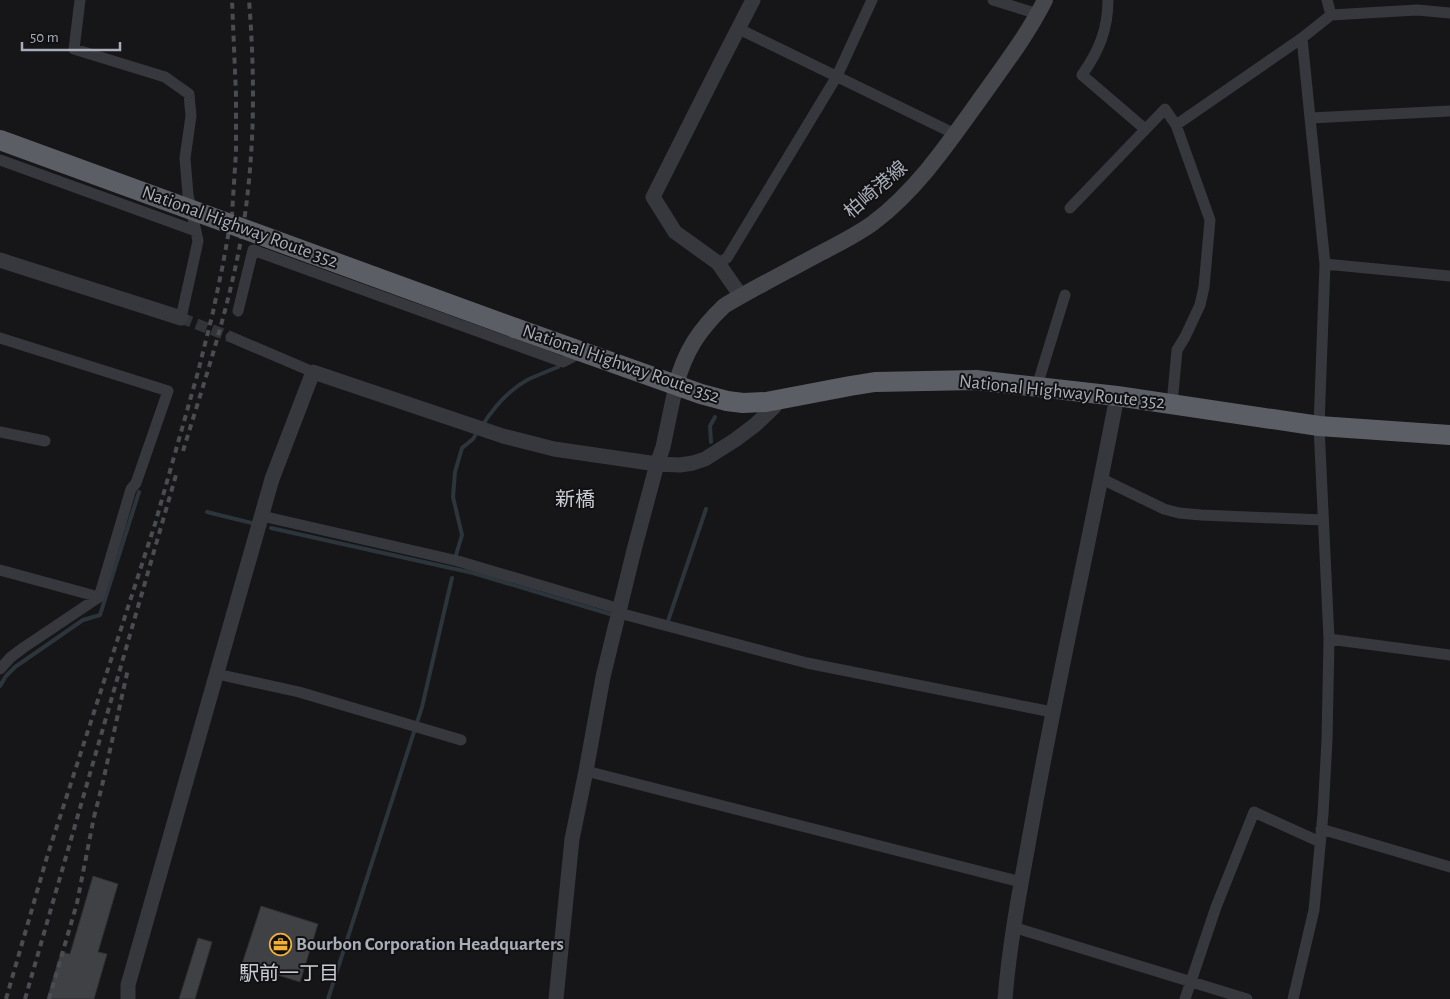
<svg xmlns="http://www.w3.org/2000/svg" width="1450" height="999" viewBox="0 0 1450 999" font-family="'Alegreya Sans','Noto Sans JP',sans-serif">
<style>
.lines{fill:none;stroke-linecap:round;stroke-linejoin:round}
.stream{stroke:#2c353c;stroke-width:4}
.building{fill:#404145;stroke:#303034}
.minor-tunnel{stroke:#333438;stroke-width:11;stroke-dasharray:11 5.5;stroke-linecap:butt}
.minor{stroke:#37383d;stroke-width:11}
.tertiary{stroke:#37383d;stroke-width:15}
.secondary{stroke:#45474d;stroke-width:16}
.trunk{stroke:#5b5e65;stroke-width:20}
.rail{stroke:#4a4c52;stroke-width:4;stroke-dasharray:6 5;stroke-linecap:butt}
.trunk-bridge{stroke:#5b5e65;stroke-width:20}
.labels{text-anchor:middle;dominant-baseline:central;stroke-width:4;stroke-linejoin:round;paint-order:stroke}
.street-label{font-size:19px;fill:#a8adb8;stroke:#111113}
.poi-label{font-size:19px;font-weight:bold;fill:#a8adb8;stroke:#111113;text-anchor:start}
.neighbourhood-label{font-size:20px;fill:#c9ccd4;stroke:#111113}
</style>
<rect width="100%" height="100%" fill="#161618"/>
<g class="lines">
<!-- stream -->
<path class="stream" d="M 482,426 C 494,407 508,390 529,379 C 538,375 548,371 558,367
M 711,442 L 710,426 L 715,417
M 207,512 L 256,524
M 271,528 L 473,573 L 613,615
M 456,555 L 462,535 L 453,497 L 455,472 L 462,448 L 473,439 L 478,431
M 667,624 L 706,509
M 0,686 L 6,676 L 15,667 L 83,620 L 100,615 L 139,492
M 328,999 L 422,707 L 452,578"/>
</g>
<!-- building -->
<path class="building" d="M 93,876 L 118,884 L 98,952 L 107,954 L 94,999 L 47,999 L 61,952 L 70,954 Z
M 261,906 L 318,924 L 300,982 L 242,964 Z
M 198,938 L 212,942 L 195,999 L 179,999 Z"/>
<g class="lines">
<!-- minor-tunnel -->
<path class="minor-tunnel" d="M 181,318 L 231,337"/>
<!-- minor -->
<path class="minor" d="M 80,0 L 74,49 L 165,77 L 189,94 L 191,116 L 185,158 L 188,195 L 198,241 L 181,318
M 993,0 L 1038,14
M 1108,0 C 1108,29 1099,51 1082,75 L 1145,129
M 1331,15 L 1417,10 L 1450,13
M 739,29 L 955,134
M 1302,38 L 1310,118
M 0,160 L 196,231
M 1070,208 L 1165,109 L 1176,125
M 718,263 L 727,258 L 837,76 L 872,0
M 1325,264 L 1450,276
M 238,311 L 253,250 L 563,362 L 582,352
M 231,337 L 313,372
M 0,338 L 168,391 L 136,483 L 131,489 L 99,597 L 0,570
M 1037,386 L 1065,295
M 1172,404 L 1177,350 L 1185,337 L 1200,305 L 1204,287 L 1210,220 L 1176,125 L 1302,38 L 1331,15 L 1327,0
M 0,432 L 45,441
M 1102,479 L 1164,509 L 1179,513 L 1201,515 L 1323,520
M 262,516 L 458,561 L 620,609
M 619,613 L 807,663 L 1052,712
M 1329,639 L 1450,655
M 0,669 L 11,657 L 23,648 L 99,597
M 217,674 L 299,692 L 461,740
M 586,771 L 1021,882
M 1321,829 L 1450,867
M 1013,927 L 1247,999
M 1185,999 L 1216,907 L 1254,812 L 1320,842
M 1293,999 L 1314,910 L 1323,814 L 1327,740 L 1329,639 L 1319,426 L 1325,264 L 1310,118 L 1450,111"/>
<!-- tertiary -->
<path class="tertiary" d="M 0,260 L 181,318
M 741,296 L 718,263 L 675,232 L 653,197 L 719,66 L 753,0
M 128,999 L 128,985 L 272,479 L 313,372 L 503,436 L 554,449 L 657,464 L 680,465 L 693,463 L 705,459 L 735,440 L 755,425 L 774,407 L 777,400
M 556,999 L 572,839 L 586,771 L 603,677 L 634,550 L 657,464 L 663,447 L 676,385
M 1005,999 C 1010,936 1023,874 1034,812 C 1059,673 1091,535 1117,396"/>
<!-- secondary -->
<path class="secondary" d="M 676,385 C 685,351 699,330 724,306 C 754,288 786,272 817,255 C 836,245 855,236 873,223 C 918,189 950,141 983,95 C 1005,64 1028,34 1045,0"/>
<!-- trunk -->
<path class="trunk" d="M 515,328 L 701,394 L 727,401 L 743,403 L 766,402 L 850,386 L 875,382 L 976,380 L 1117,396 L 1319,426 L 1450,435"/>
<!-- rail -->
<path class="rail" d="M 183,451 C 209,366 239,279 248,190 C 255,126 254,64 249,0
M 6,999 L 47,857 L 155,524 L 198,372 L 213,312 L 223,264 L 232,214 L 236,152 L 236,95 L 232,0
M 25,999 L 176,475
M 49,999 L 77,903 L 94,817 L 102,786 L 128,669"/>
<!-- trunk-bridge -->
<path class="trunk-bridge" d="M 0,140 L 515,328"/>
</g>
<!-- icons -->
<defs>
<symbol id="office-ring" viewBox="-11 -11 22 22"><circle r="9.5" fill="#111113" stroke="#f2b134" stroke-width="1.5"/><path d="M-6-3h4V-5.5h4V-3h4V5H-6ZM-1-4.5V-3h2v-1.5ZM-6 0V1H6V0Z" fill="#f2b134"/></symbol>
</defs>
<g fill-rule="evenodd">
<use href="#office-ring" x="268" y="932" width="25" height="25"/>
</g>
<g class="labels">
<!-- street labels -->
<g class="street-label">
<text transform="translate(876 190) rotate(-41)">柏崎港線</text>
<text transform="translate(240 227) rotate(20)">National Highway Route 352</text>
<text transform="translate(621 364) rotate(19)">National Highway Route 352</text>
<text transform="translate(1062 392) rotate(6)">National Highway Route 352</text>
</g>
<!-- poi labels -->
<g class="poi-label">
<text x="296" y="944">Bourbon Corporation Headquarters</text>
</g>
<!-- neighbourhood labels -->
<g class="neighbourhood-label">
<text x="575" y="500">新橋</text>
<text x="289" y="974">駅前一丁目</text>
</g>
</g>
<!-- scale -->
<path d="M22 42v8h98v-8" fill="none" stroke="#a8adb8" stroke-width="2.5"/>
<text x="30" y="42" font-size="15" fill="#a8adb8" stroke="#111113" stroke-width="4" paint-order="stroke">50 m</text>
</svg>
